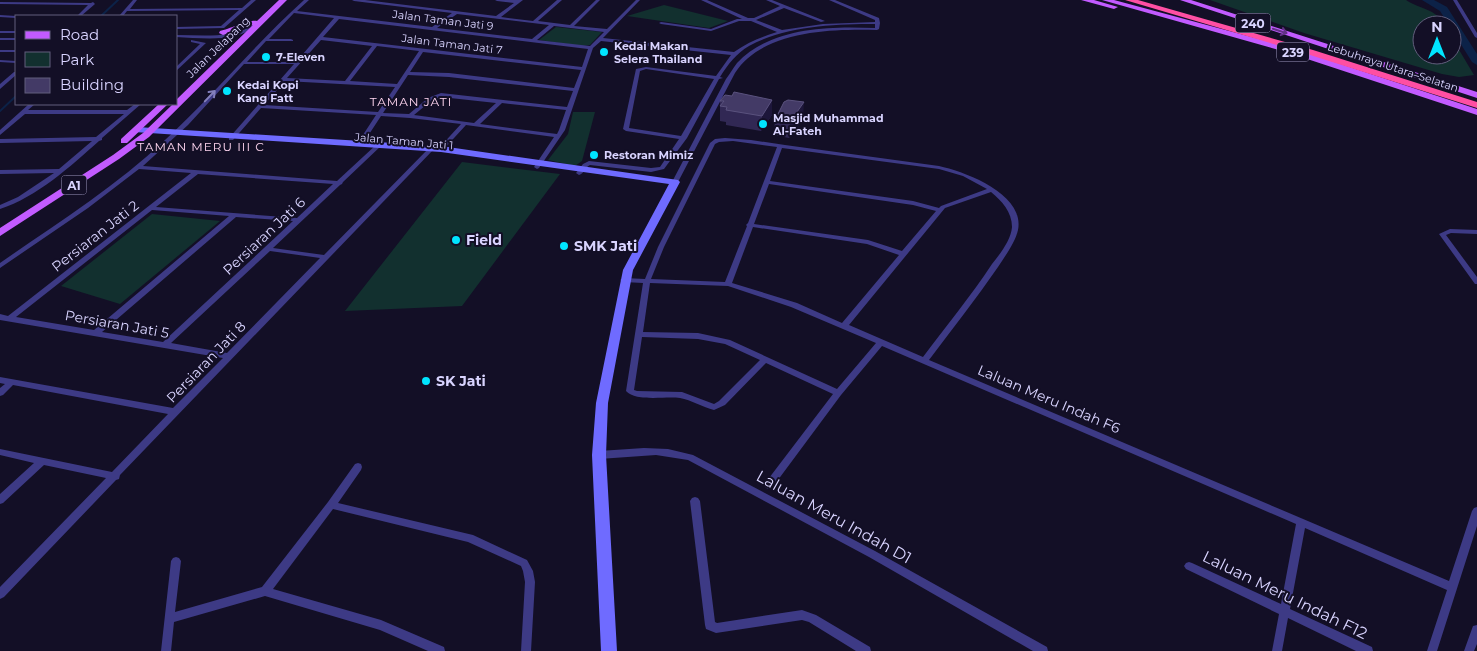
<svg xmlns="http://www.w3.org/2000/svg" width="1477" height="651" viewBox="0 0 1477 651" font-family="Montserrat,sans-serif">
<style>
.green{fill:#12302f}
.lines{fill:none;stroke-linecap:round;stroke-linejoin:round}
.stream{stroke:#0c2248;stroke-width:2}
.river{fill:#0c2248;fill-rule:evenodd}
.street{fill:#3d3a85;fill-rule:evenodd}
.secondary{fill:#6f6bff;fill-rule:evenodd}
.primary{fill:#c25bff;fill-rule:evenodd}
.highway{fill:#ff4fa3;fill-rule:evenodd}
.wall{fill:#312854}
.shaded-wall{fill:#1d163a}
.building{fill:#433a66;stroke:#5a527e}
.oneway{stroke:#623188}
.oneway2{stroke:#837fbc}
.poi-dot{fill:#00e5ff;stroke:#130f26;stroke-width:2}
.labels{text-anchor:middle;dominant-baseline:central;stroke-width:4;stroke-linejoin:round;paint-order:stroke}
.far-street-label{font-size:11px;fill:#d9d4ff;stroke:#130f26}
.far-poi-label{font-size:11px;font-weight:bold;fill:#d9d4ff;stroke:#130f26;text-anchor:start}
.shield{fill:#130f26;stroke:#9e99be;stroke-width:1}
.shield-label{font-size:12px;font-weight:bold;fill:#d9d4ff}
.far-neighbourhood-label{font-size:12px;letter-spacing:1px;fill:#ffd6f0;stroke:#130f26}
.street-label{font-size:14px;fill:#d9d4ff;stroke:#130f26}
.poi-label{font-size:14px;font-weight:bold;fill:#d9d4ff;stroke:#130f26;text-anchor:start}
.near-street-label{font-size:16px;fill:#d9d4ff;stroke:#130f26}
</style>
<rect width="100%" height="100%" fill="#130f26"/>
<!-- green -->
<path class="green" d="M 1210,0 L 1406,0 C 1423,11 1434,7 1444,25 L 1422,25 L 1422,55 L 1452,55 L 1452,38 L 1474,75 L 1459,77 L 1442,74 L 1304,33 Z
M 664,5 L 728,21 L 709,28 L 627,16 Z
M 556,27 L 602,32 L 590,45 L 580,46 L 539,40 Z
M 573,112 L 595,112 L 582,161 L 575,166 L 548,160 L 568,134 Z
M 462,162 L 560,174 L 462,306 L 345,311 Z
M 152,214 L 220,221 L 120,304 L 61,286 Z"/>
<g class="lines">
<!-- stream -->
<path class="stream" d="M 101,16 L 118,0
M 0,111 L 16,96"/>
<!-- river -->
<path class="river" d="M 1422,0 L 1434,0 L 1447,7 L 1477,54 L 1477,65 L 1472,62 L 1452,30 L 1452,25 L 1449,25 L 1440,11 Z"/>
<!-- street -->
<path class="street" d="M 133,0 L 137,0 L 130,9 L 242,8 L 251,0 L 256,0 L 224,28 L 176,29 L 176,27 L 221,26 L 239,10 L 127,11 L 123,16 L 119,16 Z
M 304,0 L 309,0 L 297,11 L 432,27 L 452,13 L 354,1 L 352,0 L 365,0 L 496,16 L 514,3 L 497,1 L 495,0 L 523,0 L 501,17 L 533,21 L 557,0 L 562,0 L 538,21 L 570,25 L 596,0 L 600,0 L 574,26 L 607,29 L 636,0 L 640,0 L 603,38 L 734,52 C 748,42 761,37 777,32 L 751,21 L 739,21 L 711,31 L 661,24 L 659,23 L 661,22 L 711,29 L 737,19 L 742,19 L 701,0 L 707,0 L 748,18 L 754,18 L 780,6 L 766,0 L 772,0 L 825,21 L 821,22 L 784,8 L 756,20 L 782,30 L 823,24 L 875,22 L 875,20 L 829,0 L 835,0 L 879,18 L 880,23 L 879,29 L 877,30 C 832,29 763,30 735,73 L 678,182 L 675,184 L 672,182 L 726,79 C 730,74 733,68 737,63 C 771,27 829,26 875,28 L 875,24 C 835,24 785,26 749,46 C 737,53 728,64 720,77 L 723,78 L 719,79 L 687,138 L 664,169 L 651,172 L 590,165 C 585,167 584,174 579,175 L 576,173 L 583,164 L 589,161 L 651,168 L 660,167 L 679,139 L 626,131 L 623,129 L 636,69 L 646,67 L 716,76 L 731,55 L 601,41 L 593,48 L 565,130 L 539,168 L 537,169 L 534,167 L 554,137 L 466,125 L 443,150 L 439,150 L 439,148 L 461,124 L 410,118 L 381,116 L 362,145 L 360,146 L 357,144 L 376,115 L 261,108 L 233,140 L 229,140 L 229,138 L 294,64 L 244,64 L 188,125 L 143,166 L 337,181 L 377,144 L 379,143 L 382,145 L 343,182 L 342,184 L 340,185 L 273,248 L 324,255 L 429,148 L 431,147 L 434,149 L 120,475 L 119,479 L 116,480 L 4,597 L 0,599 L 0,587 L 106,478 L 44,465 L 3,503 L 0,504 L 0,494 L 34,463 L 0,455 L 0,449 L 112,472 L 168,414 L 13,385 L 3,395 L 0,396 L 0,388 L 5,384 L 0,383 L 0,377 L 173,408 L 223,358 L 0,320 L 0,314 L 8,316 L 191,173 L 139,169 L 88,208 L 0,268 L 0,263 C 56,224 115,187 165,140 C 214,95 255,44 304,0 ZM 294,13 L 334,18 L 296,62 L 247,62 L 266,41 L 293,41 L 293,40 L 291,39 L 269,39 ZM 457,14 L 549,25 L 532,39 L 437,28 ZM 339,19 L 588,49 L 582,67 L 323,37 ZM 554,26 L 604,32 L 590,46 L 537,40 ZM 321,40 L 372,46 L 345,81 L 287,78 ZM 377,46 L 419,51 L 397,84 L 350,81 ZM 423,52 L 581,70 L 574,88 L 449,73 L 410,72 ZM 646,69 L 714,79 L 681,136 L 629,128 L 640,71 ZM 408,75 L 449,77 L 573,91 L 567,107 L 441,93 L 428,98 L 409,114 L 383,113 ZM 285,81 L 395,87 L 378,112 L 264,105 ZM 441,97 L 496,103 L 474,123 L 414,115 L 432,100 ZM 502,103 L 566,110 L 559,130 L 557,134 L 480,124 ZM 198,174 L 333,184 L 297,218 L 156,207 ZM 152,210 L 229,216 L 94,330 L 16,317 ZM 236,217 L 293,221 L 163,342 L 102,332 ZM 270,251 L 320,258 L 227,353 L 171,343 Z
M 1453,0 L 1457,0 L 1477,33 L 1477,38 L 1475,37 Z
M 0,2 L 91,3 L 93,2 L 95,4 L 81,16 L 77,16 L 88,5 L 0,4 Z
M 0,15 L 16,16 L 18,16 L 16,16 L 16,18 L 0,17 Z
M 252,25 L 256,26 C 235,43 202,38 176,37 L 176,35 C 202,35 230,39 252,25 Z
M 0,31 L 16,31 L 16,33 L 0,33 Z
M 0,38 L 16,38 L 16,40 L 0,40 Z
M 191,40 L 206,43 L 176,71 L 176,67 L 200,44 L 191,42 Z
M 0,50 L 16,50 L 16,52 L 0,52 Z
M 0,60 L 16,61 L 16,63 L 0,62 Z
M 14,72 L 16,72 L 16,75 L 0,89 L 0,84 Z
M 29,104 L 35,104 L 28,110 L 127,110 L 135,104 L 141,104 L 102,138 L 102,140 L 99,141 C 71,166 37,197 0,209 L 0,205 L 18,197 L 54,173 L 0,174 L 0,170 L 59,169 L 92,141 L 0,143 L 0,139 L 96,137 L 124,114 L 25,114 L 0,135 L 0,130 Z
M 725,138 L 751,140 L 785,145 L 939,166 C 966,172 1025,194 1018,230 C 1015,243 1005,256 998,267 C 976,299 952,329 929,360 L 1449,581 L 1472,511 L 1474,508 L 1477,507 L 1477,526 L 1437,651 L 1427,651 L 1447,590 L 1305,528 L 1290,609 L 1372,647 L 1373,651 L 1356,651 L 1288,618 L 1282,651 L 1272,651 L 1279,614 L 1186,569 L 1184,566 L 1186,563 L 1189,562 L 1192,563 L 1281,604 L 1296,524 L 882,346 L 841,395 L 772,488 L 769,489 L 766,488 L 764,485 L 766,482 L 833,394 L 766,363 L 725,405 L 714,410 C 703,407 691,400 680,398 C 665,396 636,402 626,391 L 643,283 L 624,282 L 620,280 L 624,278 L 645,279 L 658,247 L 710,143 L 715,139 ZM 733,141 L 777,147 L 748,223 L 746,225 L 747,226 L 725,282 L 651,279 L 664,247 L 715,144 L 719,142 ZM 782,148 L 939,169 L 963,176 L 987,189 L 941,206 L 939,208 L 913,201 L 770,181 ZM 769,184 L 913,205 L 936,211 L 902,251 L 868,240 L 754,224 ZM 991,192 C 1002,201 1012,212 1012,227 C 1011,240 1000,254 992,264 C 971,296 946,326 923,357 L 849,325 L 945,208 ZM 753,227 L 867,244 L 899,255 L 842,323 L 797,303 L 732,283 ZM 650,283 L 728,286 L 791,307 L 876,343 L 837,389 L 730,340 L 698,333 L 643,332 ZM 642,337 L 698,339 L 725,344 L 760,360 L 719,401 L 714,404 L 682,392 L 637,391 L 634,390 Z
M 1450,229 L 1477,230 L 1477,234 L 1451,233 L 1446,235 L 1477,277 L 1477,284 L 1475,284 L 1439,234 Z
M 644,448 L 668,449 L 693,455 L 875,551 L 1047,647 L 1048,651 L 1033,651 L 869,557 L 688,460 L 656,455 L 599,459 L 596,457 L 595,455 L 596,453 L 599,451 Z
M 358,463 L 361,464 L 362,467 L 361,470 L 338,503 L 473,535 L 527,560 L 533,571 L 535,582 L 531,651 L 521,651 L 525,582 L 523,571 L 521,566 L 468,542 L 333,509 L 273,589 L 381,620 L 444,647 L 445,651 L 428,651 L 380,630 L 265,596 L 174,622 L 171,651 L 161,651 L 171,561 L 173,558 L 176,557 L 179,558 L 181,561 L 175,612 L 262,587 L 328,502 L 355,464 Z
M 695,497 L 698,498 L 700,501 L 715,622 L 717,623 L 802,610 L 816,615 L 870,647 L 871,651 L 856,651 L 809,622 L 802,620 L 716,633 L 706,629 L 705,625 L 690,501 L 692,498 Z
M 1477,625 L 1477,644 L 1474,651 L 1464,651 L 1473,626 Z"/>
<!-- secondary -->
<path class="secondary" d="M 137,127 L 441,146 L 678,180 L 680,182 L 633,270 L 608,403 L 606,455 L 617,651 L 601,651 L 592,455 L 596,403 L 623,270 L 669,184 L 441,152 L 134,132 L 134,128 Z"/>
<!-- primary -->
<path class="primary" d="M 279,0 L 287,0 L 149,137 L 119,159 L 0,236 L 0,228 L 113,155 L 143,133 L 173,104 L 176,104 L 176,100 L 253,25 L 223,35 L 219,33 L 220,31 C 229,29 251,19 257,21 Z
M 1081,0 L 1094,0 L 1118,7 L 1114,9 Z
M 1102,0 L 1114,0 L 1292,48 L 1477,109 L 1477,115 L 1286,52 Z
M 1180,0 L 1191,0 L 1477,92 L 1477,98 Z
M 159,104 L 168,104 L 127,143 L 121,143 L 121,139 Z"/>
<!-- highway -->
<path class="highway" d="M 1125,0 L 1138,0 L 1313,50 L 1477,102 L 1477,108 L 1307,54 Z"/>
</g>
<!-- wall -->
<path class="wall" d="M 732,96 L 772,100 L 772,115 L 761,131 L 726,125 L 726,122 L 720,121 L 720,101 Z
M 803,118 L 789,138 L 774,135 L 775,120 Z"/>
<!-- shaded-wall -->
<path class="shaded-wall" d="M 772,100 L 772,115 L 761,131 L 762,116 Z
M 804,102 L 803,118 L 789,138 L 790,122 Z"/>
<!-- building -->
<path class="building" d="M 734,92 L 772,100 L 762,116 L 726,110 L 727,107 L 720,106 L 724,101 L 720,101 L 725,95 L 732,96 Z
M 788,100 L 804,102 L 790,122 L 775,120 L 784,102 Z"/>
<!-- one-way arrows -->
<defs><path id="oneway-shaft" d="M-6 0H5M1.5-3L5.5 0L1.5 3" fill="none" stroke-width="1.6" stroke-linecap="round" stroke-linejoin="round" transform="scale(1.25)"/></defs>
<use class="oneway" href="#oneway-shaft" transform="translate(1280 31) rotate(18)"/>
<use class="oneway2" href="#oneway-shaft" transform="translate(210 96) rotate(-46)"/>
<!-- markers -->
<g class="poi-dot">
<circle cx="604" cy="52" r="5"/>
<circle cx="266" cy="57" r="5"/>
<circle cx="227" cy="91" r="5"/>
<circle cx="763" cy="124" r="5"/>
<circle cx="594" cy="155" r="5"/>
<circle cx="456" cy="240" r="5"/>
<circle cx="564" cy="246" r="5"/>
<circle cx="426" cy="381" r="5"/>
</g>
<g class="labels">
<!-- far-street labels -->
<g class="far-street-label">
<text transform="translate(443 20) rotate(7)">Jalan Taman Jati 9</text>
<text transform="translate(452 44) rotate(7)">Jalan Taman Jati 7</text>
<text transform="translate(218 47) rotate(-44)">Jalan Jelapang</text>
<text transform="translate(1393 67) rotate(18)">Lebuhraya Utara–Selatan</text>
<text transform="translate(404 141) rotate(5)">Jalan Taman Jati 1</text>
</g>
<!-- far-poi labels -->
<g class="far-poi-label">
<text x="614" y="46">Kedai Makan<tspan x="614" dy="13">Selera Thailand</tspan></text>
<text x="276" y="57">7-Eleven</text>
<text x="237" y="85">Kedai Kopi<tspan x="237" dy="13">Kang Fatt</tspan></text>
<text x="773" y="118">Masjid Muhammad<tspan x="773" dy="13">Al-Fateh</tspan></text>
<text x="604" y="155">Restoran Mimiz</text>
</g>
<!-- shield labels -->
<g class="shield">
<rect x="1235.5" y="13.5" width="35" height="19" rx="4"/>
<rect x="1277" y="42.5" width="32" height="19" rx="4"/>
<rect x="61.5" y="175.5" width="25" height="19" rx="4"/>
</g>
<g class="shield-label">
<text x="1253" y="23">240</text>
<text x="1293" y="52">239</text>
<text x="74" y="185">A1</text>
</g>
<!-- far-neighbourhood labels -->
<g class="far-neighbourhood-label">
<text x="411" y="101">TAMAN JATI</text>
<text x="201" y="146">TAMAN MERU III C</text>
</g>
<!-- street labels -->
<g class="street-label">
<text transform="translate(95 236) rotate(-38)">Persiaran Jati 2</text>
<text transform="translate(264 236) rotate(-43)">Persiaran Jati 6</text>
<text transform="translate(117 324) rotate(10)">Persiaran Jati 5</text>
<text transform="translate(206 362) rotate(-46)">Persiaran Jati 8</text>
<text transform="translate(1049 399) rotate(23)">Laluan Meru Indah F6</text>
</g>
<!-- poi labels -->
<g class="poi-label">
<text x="466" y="240">Field</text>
<text x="574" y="246">SMK Jati</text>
<text x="436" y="381">SK Jati</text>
</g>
<!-- near-street labels -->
<g class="near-street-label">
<text transform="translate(834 517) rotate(29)">Laluan Meru Indah D1</text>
<text transform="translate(1285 595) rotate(26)">Laluan Meru Indah F12</text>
</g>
</g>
<!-- legend -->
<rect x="15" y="15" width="162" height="90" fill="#130f26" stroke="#625e7d"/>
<rect x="25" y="31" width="25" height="8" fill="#c25bff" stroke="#625e7d"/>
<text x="60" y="40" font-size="15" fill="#d9d4ff">Road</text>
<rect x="25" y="52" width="25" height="15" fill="#12302f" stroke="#625e7d"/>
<text x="60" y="65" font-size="15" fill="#d9d4ff">Park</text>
<rect x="25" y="78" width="25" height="15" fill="#433a66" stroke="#625e7d"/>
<text x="60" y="90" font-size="15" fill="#d9d4ff">Building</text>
<!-- north arrow -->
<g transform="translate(1437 40)"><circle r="24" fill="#130f26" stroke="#625e7d"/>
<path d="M0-4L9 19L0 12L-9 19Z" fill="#00e5ff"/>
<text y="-8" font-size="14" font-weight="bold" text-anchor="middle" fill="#d9d4ff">N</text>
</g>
</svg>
